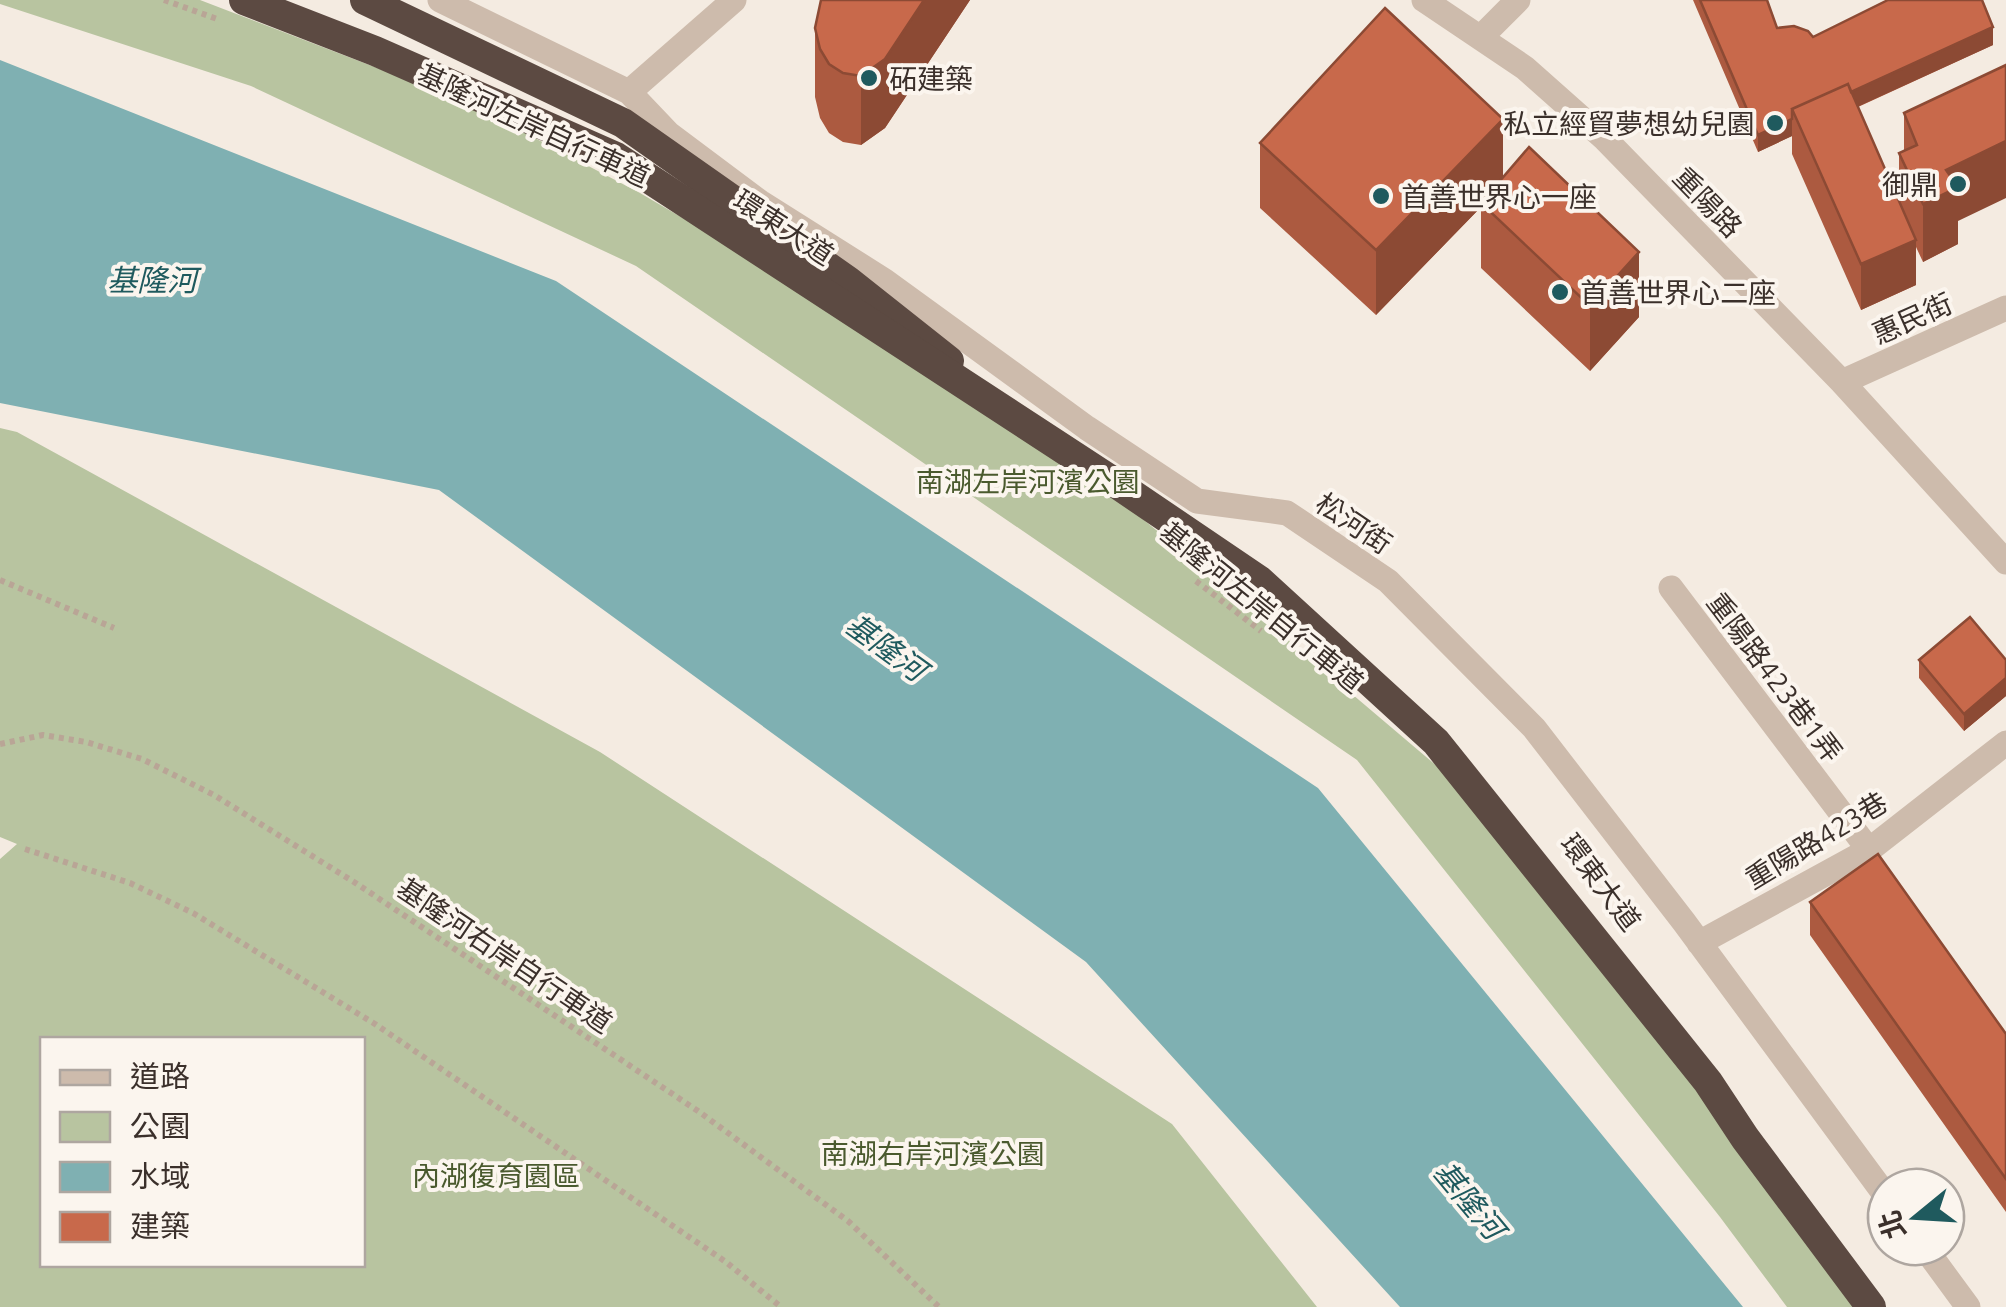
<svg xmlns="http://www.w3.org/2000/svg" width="2006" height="1307" viewBox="0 0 2006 1307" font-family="Ubuntu,'Noto Sans TC',sans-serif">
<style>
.green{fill:#b8c4a0;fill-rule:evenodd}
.water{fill:#7fb0b2}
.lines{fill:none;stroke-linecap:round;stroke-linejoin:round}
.path{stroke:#b9a596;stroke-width:6;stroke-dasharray:5 5;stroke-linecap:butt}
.minor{stroke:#cdbbac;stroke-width:25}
.highway{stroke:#5c4a42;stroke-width:30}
.highway-bridge{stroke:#5c4a42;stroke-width:30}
.wall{fill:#ac5a40}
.shaded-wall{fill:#8c4a34}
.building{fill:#c8694b;stroke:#8c4a34;stroke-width:2.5}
.poi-dot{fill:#1f5a5e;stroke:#fbf5ee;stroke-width:4}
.labels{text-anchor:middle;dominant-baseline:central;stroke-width:8;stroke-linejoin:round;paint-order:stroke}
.poi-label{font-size:28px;fill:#3b302b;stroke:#fbf5ee;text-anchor:start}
.street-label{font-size:28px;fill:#3b302b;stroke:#fbf5ee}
.park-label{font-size:28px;fill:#4a5a2e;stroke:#fbf5ee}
.water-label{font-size:30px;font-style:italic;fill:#1f5a5e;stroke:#fbf5ee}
</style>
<rect width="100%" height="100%" fill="#f4ebe1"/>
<!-- green -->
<path class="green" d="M 0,0 L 200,0 L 466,102 L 640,193 L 855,319 L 1055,447 L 1234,594 L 1438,767 L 1646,1017 L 1856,1307 L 1787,1307 L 1720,1217 L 1357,760 L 636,266 L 251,86 L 0,4 Z
M 0,428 L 17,432 L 600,752 L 1172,1124 L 1317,1307 L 0,1307 L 0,859 L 17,844 L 0,837 ZM 42,1040 L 362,1040 L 362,1264 L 42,1264 Z"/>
<!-- water -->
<path class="water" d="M 0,60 L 556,281 L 1318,788 L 1743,1307 L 1400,1307 L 1086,962 L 439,490 L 0,403 Z"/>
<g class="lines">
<!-- path -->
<path class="path" d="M 164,0 L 220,20
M 0,580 L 114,628
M 1196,581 L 1261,631
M 0,744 L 43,735 L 86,742 L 142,759 L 214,795 L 354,882 L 698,1111 L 848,1221 L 939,1307
M 25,849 L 130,883 L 193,913 L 375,1024 L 726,1262 L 781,1307"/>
<!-- minor -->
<path class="minor" d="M 440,0 L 629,92
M 734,0 L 629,92 L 669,134 L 760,202 L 885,281 L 1087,428 L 1197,501 L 1287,513 L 1388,581 L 1534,728 L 1684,922 L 1886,1196
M 1424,0 L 1525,68 L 1605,139 L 1842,382 L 2006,562
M 1481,37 L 1518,0
M 1842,382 L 2006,308
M 1671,588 L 1869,850
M 1699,943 L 1869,850 L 2006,743
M 1924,1247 L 1968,1307"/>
<!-- highway -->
<path class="highway" d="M 365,0 L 623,123 L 848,281 L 949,361"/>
<!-- highway-bridge -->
<path class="highway-bridge" d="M 244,0 L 375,51 L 616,157 L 1120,486 L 1260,581 L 1436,742 L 1708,1082 L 1745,1138 L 1871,1307"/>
</g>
<!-- wall -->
<path class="wall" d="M 821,0 L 970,0 L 885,128 L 861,145 L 843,142 L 829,133 L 820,118 L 815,97 L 815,28 Z
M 1693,0 L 1767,0 L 1777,28 L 1813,37 L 1993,45 L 1858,107 L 1899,201 L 1899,153 L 1904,151 L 1904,113 L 1958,221 L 1958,244 L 1923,262 L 1916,247 L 1916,285 L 1861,310 L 1792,154 L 1792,136 L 1758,152 Z
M 1260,143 L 1503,178 L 1639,317 L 1590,371 L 1481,268 L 1481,207 L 1376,315 L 1260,208 Z
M 1919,660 L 2006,660 L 2006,696 L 1964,731 L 1919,678 Z
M 1810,902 L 2006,1034 L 2006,1212 L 1810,935 Z"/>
<!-- shaded-wall -->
<path class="shaded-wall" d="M 924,0 L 970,0 L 885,128 L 861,145 L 861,76 Z
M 1993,27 L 1993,45 L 1802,132 L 1796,117 Z
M 1503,119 L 1503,184 L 1481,203 L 1481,207 L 1376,315 L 1376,250 Z
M 1792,119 L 1792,136 L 1758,152 L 1758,135 Z
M 2006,141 L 2006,198 L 1958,221 L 1958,244 L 1923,262 L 1923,204 L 1946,170 Z
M 1916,240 L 1916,285 L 1861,310 L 1861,264 Z
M 1639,252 L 1639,317 L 1590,371 L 1590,306 Z
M 2006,678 L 2006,696 L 1964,731 L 1964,714 Z"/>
<!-- building -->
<path class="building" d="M 821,0 L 924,0 L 885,59 L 861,76 L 843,73 L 829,64 L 820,49 L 815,28 Z
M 1700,0 L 1767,0 L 1777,28 L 1794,26 L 1808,31 L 1813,37 L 1888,0 L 1982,0 L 1993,27 L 1851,92 L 1848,84 L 1792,109 L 1792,119 L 1758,135 Z
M 1385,8 L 1503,119 L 1376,250 L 1260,143 Z
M 2006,65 L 2006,141 L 1946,170 L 1958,187 L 1923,204 L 1899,153 L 1917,145 L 1904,113 Z
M 1848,84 L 1916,240 L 1861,264 L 1792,109 Z
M 1529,147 L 1639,252 L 1590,306 L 1481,203 Z
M 1970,617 L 2006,660 L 2006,678 L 1964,714 L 1919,660 Z
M 1878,854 L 2006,1034 L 2006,1179 L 1810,902 Z"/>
<!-- markers -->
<g class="poi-dot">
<circle cx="869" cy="78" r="10"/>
<circle cx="1775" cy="123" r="10"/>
<circle cx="1958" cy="184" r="10"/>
<circle cx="1381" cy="196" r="10"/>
<circle cx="1560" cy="292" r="10"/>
</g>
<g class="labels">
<!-- poi labels -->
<g class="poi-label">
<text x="889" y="78">砳建築</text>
<text x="1755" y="123" text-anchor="end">私立經貿夢想幼兒園</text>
<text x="1938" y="184" text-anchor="end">御鼎</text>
<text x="1401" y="196">首善世界心一座</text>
<text x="1580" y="292">首善世界心二座</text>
</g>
<!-- street labels -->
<g class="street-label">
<text transform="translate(534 125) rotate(25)">基隆河左岸自行車道</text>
<text transform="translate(1708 202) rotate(46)">重陽路</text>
<text transform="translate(784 227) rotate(33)">環東大道</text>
<text transform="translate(1912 318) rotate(-24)">惠民街</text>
<text transform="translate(1354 523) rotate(34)">松河街</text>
<text transform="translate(1262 607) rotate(39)">基隆河左岸自行車道</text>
<text transform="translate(1775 677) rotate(53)">重陽路423巷1弄</text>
<text transform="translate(1816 840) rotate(-31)">重陽路423巷</text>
<text transform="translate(1601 882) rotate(53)">環東大道</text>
<text transform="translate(505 955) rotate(34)">基隆河右岸自行車道</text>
</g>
<!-- park labels -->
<g class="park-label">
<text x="1028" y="481">南湖左岸河濱公園</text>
<text x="933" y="1153">南湖右岸河濱公園</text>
<text x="496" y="1175">內湖復育園區</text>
</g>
<!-- water labels -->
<g class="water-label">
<text x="152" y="280">基隆河</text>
<text transform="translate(886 647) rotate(36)">基隆河</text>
<text transform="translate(1469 1200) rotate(50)">基隆河</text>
</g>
</g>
<!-- legend -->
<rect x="40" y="1037" width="325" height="230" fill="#fbf5ee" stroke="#aea6a0" stroke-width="2.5"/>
<rect x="60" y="1070" width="50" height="15" fill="#cdbbac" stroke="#aea6a0" stroke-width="2.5"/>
<text x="130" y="1087" font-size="30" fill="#3b302b">道路</text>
<rect x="60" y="1112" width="50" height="30" fill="#b8c4a0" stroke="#aea6a0" stroke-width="2.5"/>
<text x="130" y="1137" font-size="30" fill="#3b302b">公園</text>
<rect x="60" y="1162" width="50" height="30" fill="#7fb0b2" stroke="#aea6a0" stroke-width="2.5"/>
<text x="130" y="1187" font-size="30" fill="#3b302b">水域</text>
<rect x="60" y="1212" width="50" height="30" fill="#c8694b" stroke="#aea6a0" stroke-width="2.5"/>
<text x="130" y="1237" font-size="30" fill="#3b302b">建築</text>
<!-- north arrow -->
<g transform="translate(1916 1217) rotate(252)"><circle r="48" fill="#fbf5ee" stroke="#aea6a0" stroke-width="2.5"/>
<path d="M0-8L18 38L0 25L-18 38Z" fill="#1f5a5e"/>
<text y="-15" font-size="28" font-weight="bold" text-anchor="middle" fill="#3b302b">北</text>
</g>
</svg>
